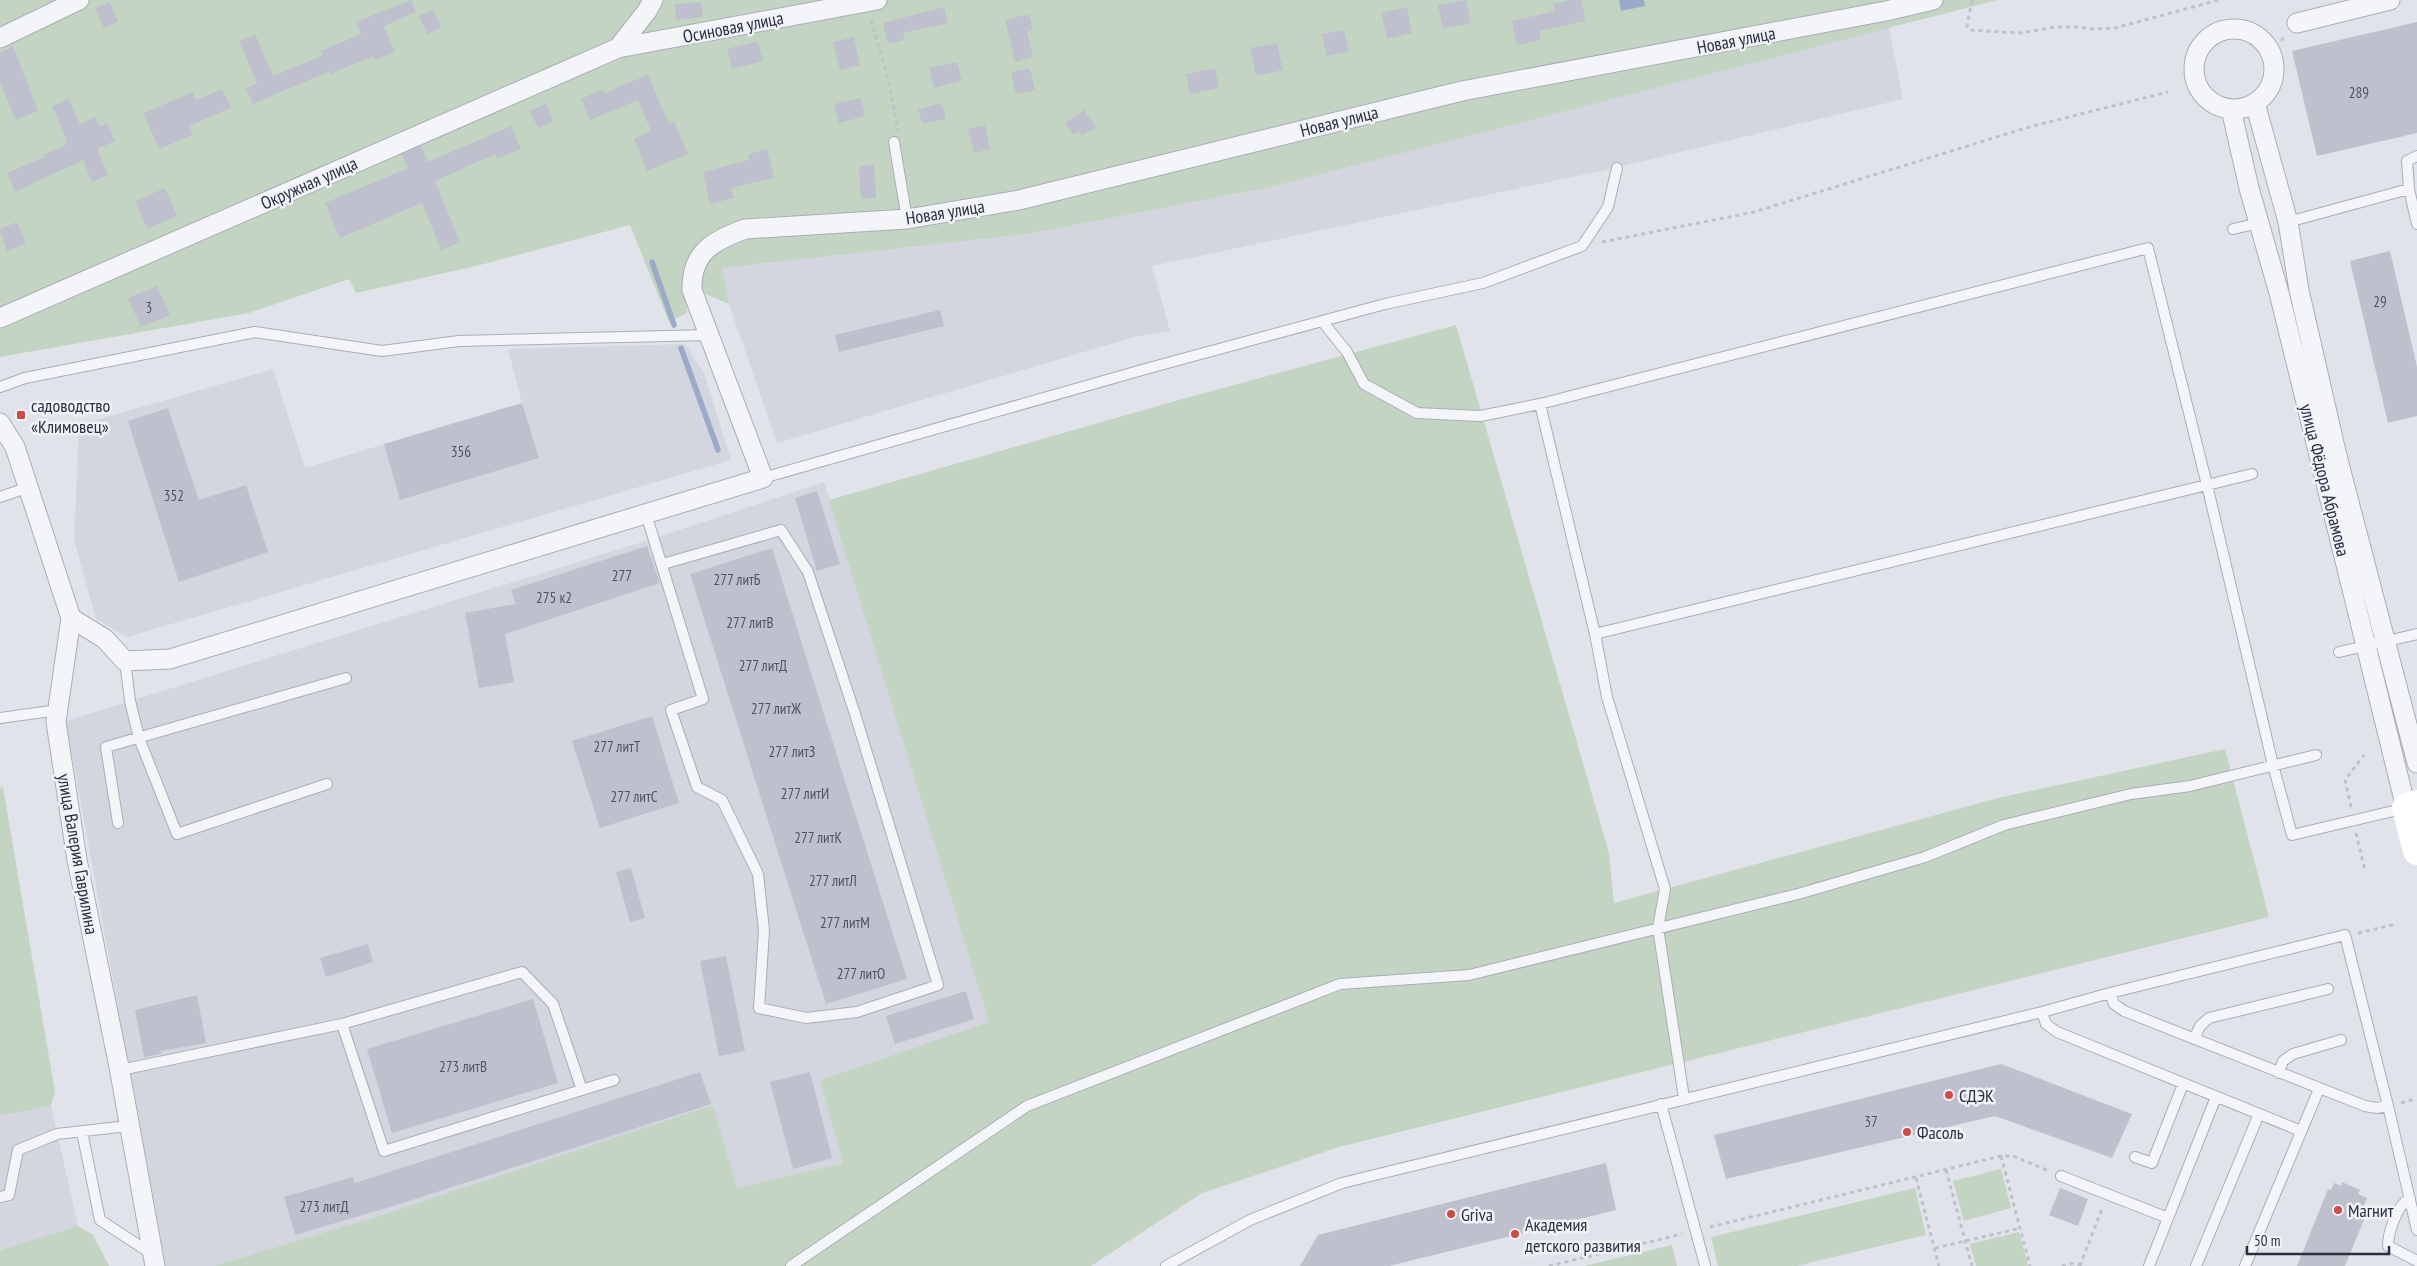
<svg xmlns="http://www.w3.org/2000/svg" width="2417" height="1266" viewBox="0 0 2417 1266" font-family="'PT Sans Narrow',sans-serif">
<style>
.built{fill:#d3d5df}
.green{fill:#c3d4c2}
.water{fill:#9caaca}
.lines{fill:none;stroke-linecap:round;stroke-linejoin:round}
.stream{stroke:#9caaca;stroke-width:5.5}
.building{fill:#bec1cd}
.lane-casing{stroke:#aaadb7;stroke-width:12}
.street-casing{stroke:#aaadb7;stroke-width:21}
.path{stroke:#bfc1c8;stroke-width:3;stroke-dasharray:4 4;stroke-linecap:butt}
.lane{stroke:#f4f5f8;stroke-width:10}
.street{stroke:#f4f5f8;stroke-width:19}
.secondary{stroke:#fff;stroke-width:28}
.poi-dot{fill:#ce4b47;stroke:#f1f2f7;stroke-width:2}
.labels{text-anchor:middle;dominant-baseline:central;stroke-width:5;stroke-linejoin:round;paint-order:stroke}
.number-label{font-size:15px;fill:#4e5364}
.street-label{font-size:18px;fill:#292e41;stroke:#f1f2f7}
.poi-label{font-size:18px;fill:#292e41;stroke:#f1f2f7;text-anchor:start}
</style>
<rect width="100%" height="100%" fill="#e1e3ea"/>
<!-- built -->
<path class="built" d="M 1889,27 L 1903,99 L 1601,171 L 1152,266 L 1170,331 L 1134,337 L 777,443 L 729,304 L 721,268 L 1028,234 L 1271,187 Z
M 685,344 L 704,373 L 731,460 L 127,637 L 96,619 L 74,539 L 79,425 L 273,369 L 305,468 L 522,403 L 508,349 Z
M 824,482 L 989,1022 L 820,1080 L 843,1163 L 737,1188 L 713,1105 L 369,1219 L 214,1266 L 165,1266 L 66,721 L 655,538 Z
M 51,1106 L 78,1226 L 0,1250 L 0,1116 Z"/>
<!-- green -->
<path class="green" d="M 0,0 L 1997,0 L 1271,187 L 1028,234 L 722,268 L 729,304 L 686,286 L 687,313 L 669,322 L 630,225 L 480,265 L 356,293 L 349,279 L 249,313 L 0,357 Z
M 1456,325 L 1609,853 L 1614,903 L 1998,798 L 2225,749 L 2269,917 L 1339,1147 L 1202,1193 L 1091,1266 L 214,1266 L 369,1219 L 713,1105 L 737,1188 L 843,1163 L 820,1080 L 989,1022 L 829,500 L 1186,398 Z
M 3,787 L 55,1092 L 51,1106 L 0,1116 L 0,788 Z
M 2001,1169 L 2011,1208 L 1964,1221 L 1953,1181 Z
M 1915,1188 L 1926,1235 L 1796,1266 L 1718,1266 L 1711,1237 Z
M 78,1226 L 93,1235 L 109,1266 L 0,1266 L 0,1250 Z
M 2019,1232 L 2028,1266 L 1976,1266 L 1970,1244 Z
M 1672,1245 L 1677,1266 L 1584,1266 Z"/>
<!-- water -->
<path class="water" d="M 1619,0 L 1644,0 L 1645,6 L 1621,11 Z"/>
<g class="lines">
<!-- stream -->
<path class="stream" d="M 652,262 L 674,325
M 681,348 L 718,450"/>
</g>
<!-- building -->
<path class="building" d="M 411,0 L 416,12 L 384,26 L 395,52 L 375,60 L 373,56 L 331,74 L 330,71 L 253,104 L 246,88 L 257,83 L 239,41 L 255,34 L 273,76 L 323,55 L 321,51 L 361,34 L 356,22 Z
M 1466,0 L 1471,23 L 1443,29 L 1438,5 Z
M 1570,0 L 1581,0 L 1586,21 L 1539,31 L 1541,40 L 1517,45 L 1512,21 L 1555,11 L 1553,4 Z
M 110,2 L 118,22 L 104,28 L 95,8 Z
M 701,2 L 703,17 L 676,20 L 675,4 Z
M 944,7 L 948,23 L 903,33 L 905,40 L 888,44 L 883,23 Z
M 1407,7 L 1412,33 L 1387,39 L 1381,13 Z
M 433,9 L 441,28 L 427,34 L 419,16 Z
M 1029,14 L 1033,30 L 1027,32 L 1033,57 L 1015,62 L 1005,20 Z
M 2417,22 L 2417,133 L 2317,156 L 2292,51 Z
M 1344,30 L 1349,51 L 1327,56 L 1322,34 Z
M 854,37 L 860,65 L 840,70 L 833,42 Z
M 758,41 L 763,61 L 732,69 L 727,49 Z
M 1277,43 L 1283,70 L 1256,76 L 1250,48 Z
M 13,46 L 38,111 L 16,120 L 0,83 L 0,52 Z
M 957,62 L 962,81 L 934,88 L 929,68 Z
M 1030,68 L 1035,90 L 1016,94 L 1011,72 Z
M 1215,68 L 1219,88 L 1190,94 L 1186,74 Z
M 648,75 L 669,124 L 674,121 L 688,154 L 647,171 L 634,139 L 651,131 L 638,100 L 590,120 L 581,99 L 603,89 L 604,93 Z
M 222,89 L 231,108 L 189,126 L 193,135 L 159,149 L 143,113 L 193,92 L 196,100 Z
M 861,98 L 865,116 L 839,123 L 834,104 Z
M 69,99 L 80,124 L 95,117 L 99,127 L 107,123 L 115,141 L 97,149 L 108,175 L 92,182 L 83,160 L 15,192 L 7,173 L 45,157 L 44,154 L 66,145 L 65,142 L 67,141 L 52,106 Z
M 942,103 L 946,119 L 922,124 L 918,109 Z
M 546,104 L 553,121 L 538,128 L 530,111 Z
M 1084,110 L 1096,127 L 1082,136 L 1079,131 L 1073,135 L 1065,123 Z
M 985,125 L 990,149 L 974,153 L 968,129 Z
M 511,126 L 521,149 L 497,159 L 495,154 L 435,181 L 460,242 L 441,250 L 422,203 L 340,238 L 325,203 L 408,168 L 402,154 L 421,146 L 428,162 Z
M 767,149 L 774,178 L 731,188 L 734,198 L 710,204 L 703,172 L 749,160 L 748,154 Z
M 874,165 L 876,198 L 861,199 L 859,166 Z
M 165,188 L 177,216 L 147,229 L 135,201 Z
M 17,222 L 26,244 L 7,251 L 0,229 Z
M 2390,251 L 2417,367 L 2417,416 L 2388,423 L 2350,261 Z
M 157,286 L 170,315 L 141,327 L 128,298 Z
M 940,310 L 944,326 L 839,352 L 835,335 Z
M 522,403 L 539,458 L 400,500 L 384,444 Z
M 168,408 L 199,500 L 246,485 L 268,552 L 179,582 L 128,421 Z
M 817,491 L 840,564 L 817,571 L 795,498 Z
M 647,546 L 660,583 L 505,634 L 514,682 L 479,688 L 465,613 L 516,604 L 511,590 Z
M 772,548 L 907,979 L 826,1004 L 690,574 Z
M 652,716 L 679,803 L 600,828 L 572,741 Z
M 631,868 L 645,918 L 630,922 L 616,872 Z
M 368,944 L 373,962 L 326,977 L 320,958 Z
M 726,956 L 745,1051 L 719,1056 L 700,961 Z
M 966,991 L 974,1019 L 895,1044 L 886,1016 Z
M 197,995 L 206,1043 L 161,1051 L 161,1054 L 144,1057 L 135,1010 Z
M 533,999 L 558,1083 L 392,1133 L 367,1049 Z
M 2001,1064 L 2132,1114 L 2112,1158 L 1995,1116 L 1726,1179 L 1714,1135 Z
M 700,1072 L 711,1104 L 390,1207 L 295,1235 L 284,1197 L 353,1177 L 355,1183 Z
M 810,1072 L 832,1158 L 793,1169 L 770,1082 Z
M 1606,1163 L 1616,1210 L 1389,1266 L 1300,1266 L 1318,1235 Z
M 2342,1182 L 2360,1190 L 2358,1194 L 2367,1198 L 2363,1208 L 2368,1210 L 2345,1266 L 2297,1266 L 2328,1189 L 2331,1190 L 2334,1183 L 2341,1186 Z
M 2060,1188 L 2088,1199 L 2078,1226 L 2049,1215 Z"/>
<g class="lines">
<defs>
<path id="lane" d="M 894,142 L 907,219
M 2417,156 L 2407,161 L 2409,189 L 2417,224
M 2288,222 L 2409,189
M 2233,229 L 2259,223
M 1322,321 L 1347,352 L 1364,384 L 1417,413 L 1480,416 L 1540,404 L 2148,248 L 2207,485 L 2273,765 L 2292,835 L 2406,808
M 0,387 L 25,378 L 255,332 L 382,351 L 459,341 L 708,335
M 1540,404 L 1595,634 L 1607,697 L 1665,889 L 1658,928 L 1684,1098
M 763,478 L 1149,368 L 1385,304 L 1483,283 L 1582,246 L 1608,207 L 1617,168
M 0,497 L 29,487
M 646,514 L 703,699 L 671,710 L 697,787 L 722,800 L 758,874 L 764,930 L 759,1008 L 806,1018 L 857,1012 L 938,985 L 855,714 L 808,572 L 781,530 L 663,564
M 1595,634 L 2252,474
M 2339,652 L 2417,634
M 125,661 L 130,701 L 139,738 L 177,834 L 327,784
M 0,718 L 58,710
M 118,823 L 106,747 L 346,678
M 2110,993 L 2345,935 L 2388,1106
M 2042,1012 L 2046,1024 L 2057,1032 L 2301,1131
M 342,1024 L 522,972 L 553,1004 L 582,1090
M 2194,1039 L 2200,1026 L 2209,1018 L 2328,989
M 119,1067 L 130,1068 L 342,1024 L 384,1151 L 614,1080
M 2279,1073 L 2283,1061 L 2293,1054 L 2341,1040
M 1661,1104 L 1705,1265
M 82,1132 L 100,1220 L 152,1254
M 2135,1157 L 2152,1163 L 2183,1084
M 2061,1176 L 2168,1218
M 0,1197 L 9,1195 L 18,1150 L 57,1134 L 128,1126
M 2410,1199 C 2397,1204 2388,1233 2388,1246 L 2417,1261
M 791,1266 L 1027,1106 L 1340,984 L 1469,975 L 1798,894 L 1925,857 L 2004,825 L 2131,794 L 2190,786 L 2316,755
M 1166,1266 L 1250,1220 L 1342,1183 L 2042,1012 L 2110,993 L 2114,1004 L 2124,1011 L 2365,1106 L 2377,1108 L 2388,1106 L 2417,1230
M 2149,1266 L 2216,1097
M 2196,1266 L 2259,1114
M 2245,1266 L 2319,1089"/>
<path id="street" d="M 2297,23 L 2390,0
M2194 69a40 40 0 1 1 80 0a40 40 0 1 1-80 0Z
M 0,38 L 79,0
M 618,48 L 647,11 L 653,0
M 2255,103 L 2288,222 L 2299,290 L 2337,456 L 2417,763
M 2231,109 L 2249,188 L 2279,293 L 2406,808
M 0,318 L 618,48 L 877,0
M 0,423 L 15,447 L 71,618 L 56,722 L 77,860 L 119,1067 L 155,1266
M 71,618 L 105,639 L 125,661 L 170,659 L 763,478 L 692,290 C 691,252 713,241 745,229 L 907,219 L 1019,200 L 1462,91 L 1886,11 L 1933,0"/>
</defs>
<!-- lane casing -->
<use href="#lane" class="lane-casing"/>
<!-- street casing -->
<use href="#street" class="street-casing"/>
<!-- path -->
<path class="path" d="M 1972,0 L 1967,26 L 1970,30 L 2021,33 L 2056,27 L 2078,27 L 2093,29 L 2115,28 L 2219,0
M 871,20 L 889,82 L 898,130
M 2271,53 L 2285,36
M 1602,242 L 1754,212 L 2029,127 L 2168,92
M 2351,807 L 2345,780 L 2364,755
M 2356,833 L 2365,871
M 2358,933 L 2397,924
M 2401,1103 L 2415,1099
M 2001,1156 L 2030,1266
M 1946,1170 L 1972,1266
M 1916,1178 L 1939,1266
M 1710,1227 L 2001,1156 L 2013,1156 L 2049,1171
M 1935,1248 L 2021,1228
M 1549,1266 L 1682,1234
M 2062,1266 L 2074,1263 L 2080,1265
M 2080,1266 L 2103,1206"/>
<!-- lane -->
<use href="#lane" class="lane"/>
<!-- street -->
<use href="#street" class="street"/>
<!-- secondary -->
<path class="secondary" d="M 2417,804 L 2406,808 L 2417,851"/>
</g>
<!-- markers -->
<g class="poi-dot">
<rect x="16" y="410" width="10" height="10" rx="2.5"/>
<circle cx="1949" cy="1095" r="5"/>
<circle cx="1907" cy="1132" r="5"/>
<circle cx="2338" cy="1210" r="5"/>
<circle cx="1451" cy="1214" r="5"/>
<circle cx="1515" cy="1234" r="5"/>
</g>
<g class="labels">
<!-- number labels -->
<g class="number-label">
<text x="2359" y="92">289</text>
<text x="2380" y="301">29</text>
<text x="149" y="307">3</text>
<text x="461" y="451">356</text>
<text x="174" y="495">352</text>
<text x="622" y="575">277</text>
<text x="737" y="579">277 литБ</text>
<text x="554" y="597">275 к2</text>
<text x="750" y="622">277 литВ</text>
<text x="763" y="665">277 литД</text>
<text x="776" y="708">277 литЖ</text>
<text x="617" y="746">277 литТ</text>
<text x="792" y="751">277 литЗ</text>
<text x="805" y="793">277 литИ</text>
<text x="634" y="796">277 литС</text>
<text x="818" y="837">277 литК</text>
<text x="833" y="880">277 литЛ</text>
<text x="845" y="922">277 литМ</text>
<text x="861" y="973">277 литО</text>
<text x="463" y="1066">273 литВ</text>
<text x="1871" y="1121">37</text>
<text x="324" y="1206">273 литД</text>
</g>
<!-- street labels -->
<g class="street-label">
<text transform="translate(733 27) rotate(-11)">Осиновая улица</text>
<text transform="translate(1736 40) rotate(-11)">Новая улица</text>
<text transform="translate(1339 121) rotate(-14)">Новая улица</text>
<text transform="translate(309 183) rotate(-24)">Окружная улица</text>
<text transform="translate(945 212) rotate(-9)">Новая улица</text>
<text transform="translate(2325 480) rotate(76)">улица Фёдора Абрамова</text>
<text transform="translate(78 854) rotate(80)">улица Валерия Гаврилина</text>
</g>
<!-- poi labels -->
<g class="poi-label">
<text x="31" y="405">садоводство<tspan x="31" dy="21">«Климовец»</tspan></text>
<text x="1959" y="1095">СДЭК</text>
<text x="1917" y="1132">Фасоль</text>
<text x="2348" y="1210">Магнит</text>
<text x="1461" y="1214">Griva</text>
<text x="1525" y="1224">Академия<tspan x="1525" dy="21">детского развития</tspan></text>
</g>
</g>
<!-- scale -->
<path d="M2247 1246v8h142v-8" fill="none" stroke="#292e41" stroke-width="2.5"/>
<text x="2254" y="1246" font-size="15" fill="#292e41" stroke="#f1f2f7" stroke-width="4" paint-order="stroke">50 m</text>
</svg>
